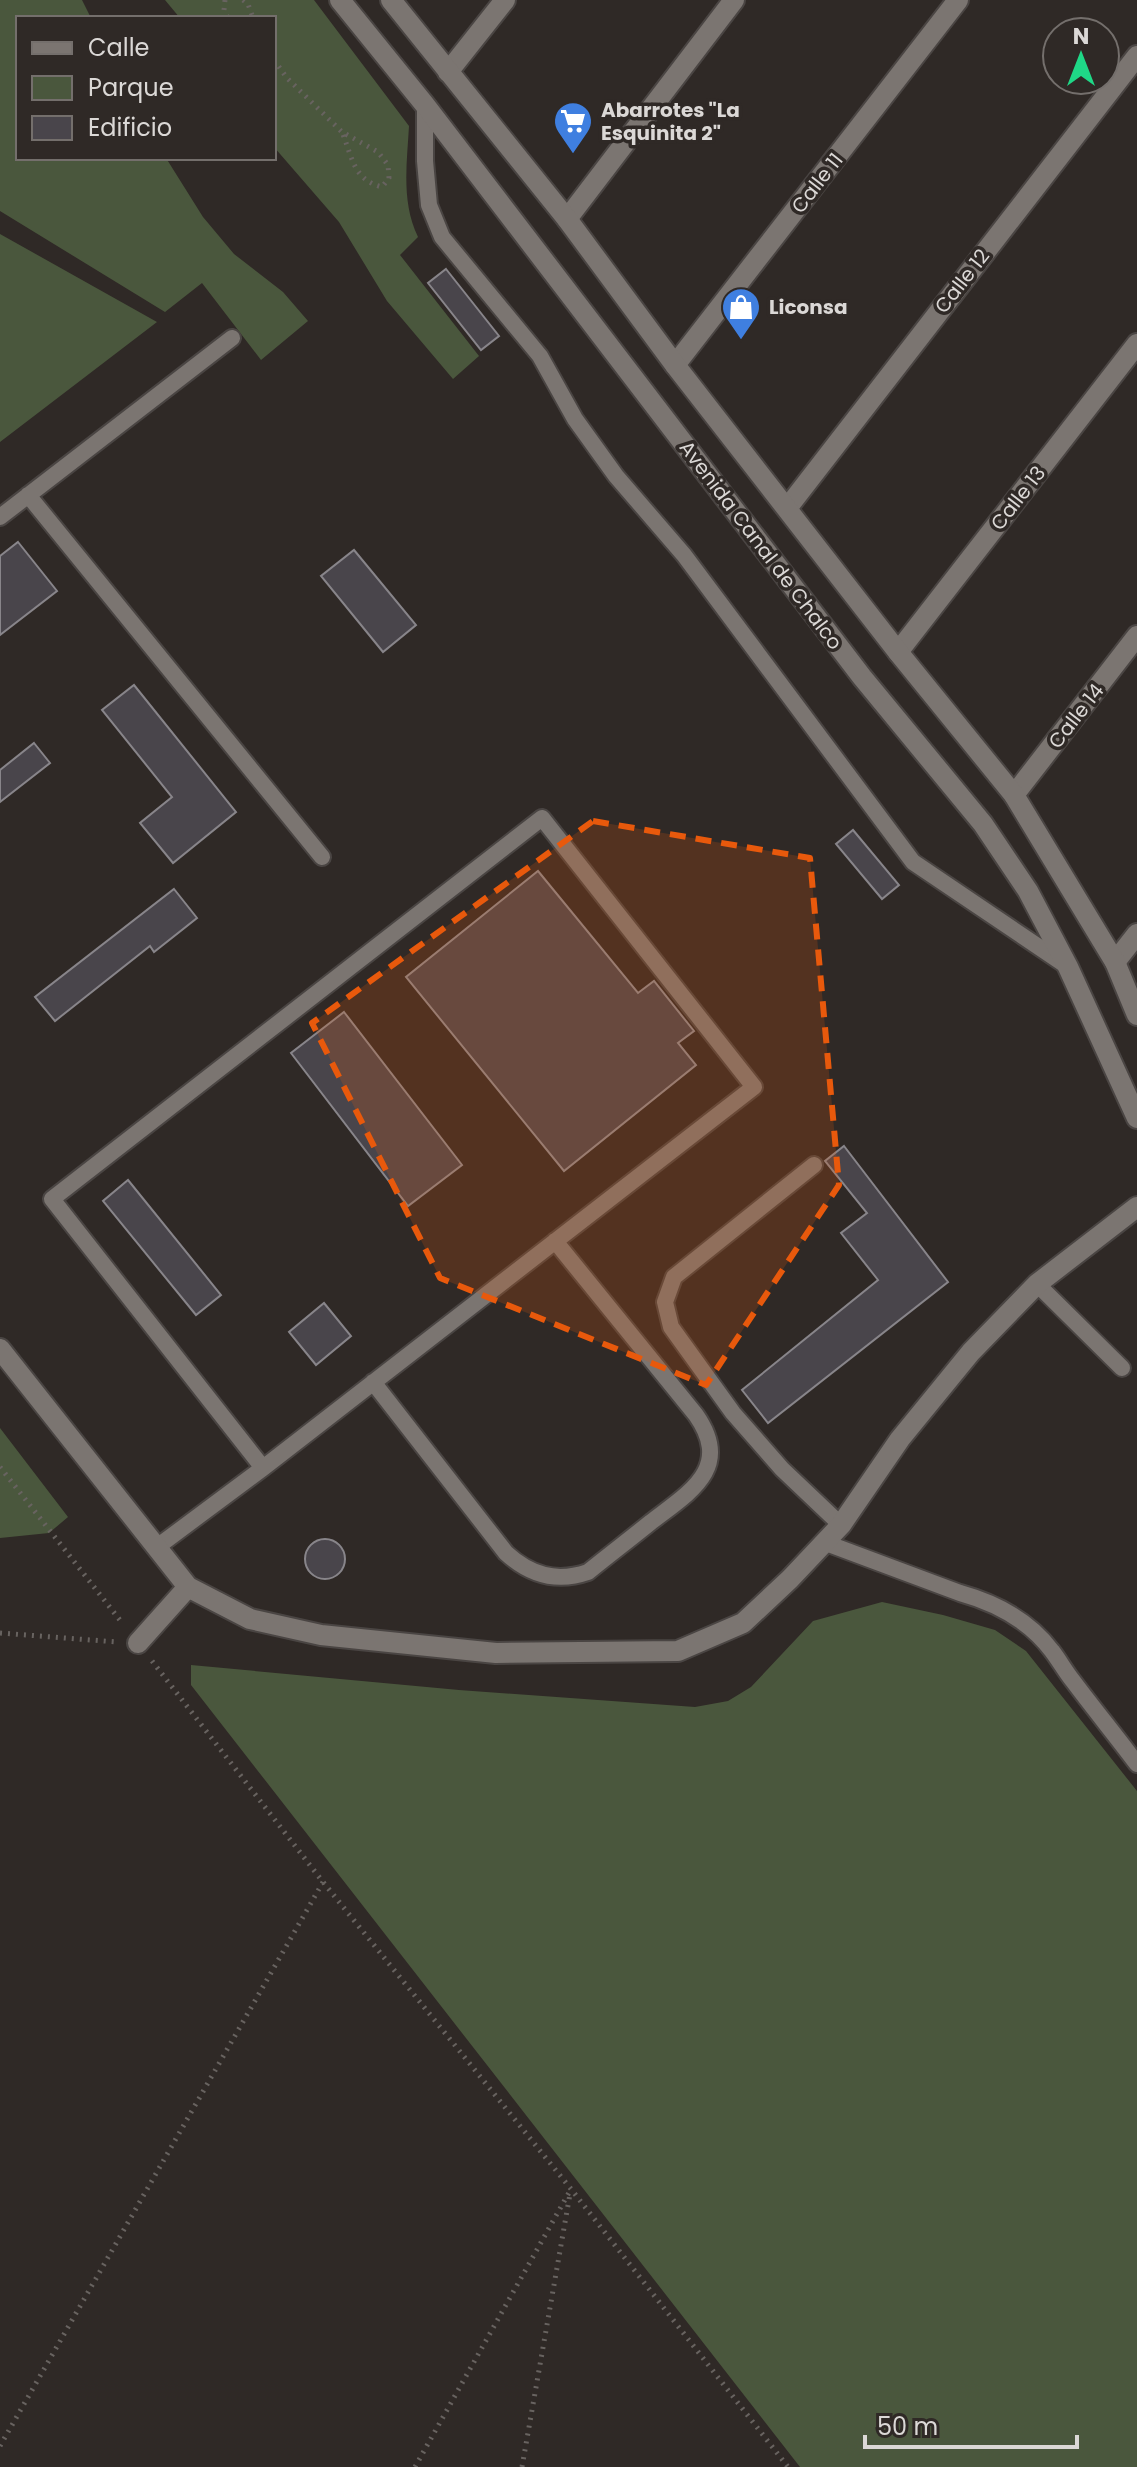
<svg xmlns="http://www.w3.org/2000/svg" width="1137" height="2467" viewBox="0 0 1137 2467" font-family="Poppins,sans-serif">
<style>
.green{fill:#4a573d}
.building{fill:#49454b;stroke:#88858a;stroke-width:2}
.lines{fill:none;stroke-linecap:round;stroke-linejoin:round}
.lane-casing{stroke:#4a4543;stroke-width:20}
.street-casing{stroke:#4a4543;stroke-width:24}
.secondary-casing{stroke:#4a4543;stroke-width:24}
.path{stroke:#686360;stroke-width:5;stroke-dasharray:2 6;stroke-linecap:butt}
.lane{stroke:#7b7571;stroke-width:16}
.street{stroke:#7b7571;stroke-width:20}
.secondary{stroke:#7b7571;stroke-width:20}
.marked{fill:#e8590c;fill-opacity:0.2;stroke:#e8590c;stroke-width:6;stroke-dasharray:16 10;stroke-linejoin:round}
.labels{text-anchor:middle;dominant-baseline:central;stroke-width:7;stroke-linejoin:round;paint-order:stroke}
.poi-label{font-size:20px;font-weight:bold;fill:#dbd8d6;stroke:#2f2926;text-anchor:start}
.street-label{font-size:20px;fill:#dbd8d6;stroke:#2f2926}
</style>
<rect width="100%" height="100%" fill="#2f2926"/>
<!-- green -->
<path class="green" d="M 0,0 L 82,0 L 91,18 L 18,18 L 18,158 L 166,158 L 203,217 L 234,254 L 283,292 L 308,321 L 261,360 L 202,283 L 165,312 L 0,211 Z
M 165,0 L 314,0 L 409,126 C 407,163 401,202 418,237 L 400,255 L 479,356 L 453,379 L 387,301 L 339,222 L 274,147 L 274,18 L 180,18 Z
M 0,234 L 157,322 L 0,442 Z
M 0,1428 L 68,1517 L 49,1533 L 0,1538 Z
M 882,1602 L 943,1615 L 995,1630 L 1026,1651 L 1137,1791 L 1137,2467 L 800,2467 L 191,1685 L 191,1665 L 459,1690 L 695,1707 L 728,1701 L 751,1687 L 813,1621 Z"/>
<!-- building -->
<path class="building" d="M 446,269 L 499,336 L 481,350 L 428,283 Z
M 18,542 L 57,591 L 0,635 L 0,556 Z
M 354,550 L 416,625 L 383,652 L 321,576 Z
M 134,685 L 236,812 L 173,863 L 140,823 L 172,797 L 102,710 Z
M 34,743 L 50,763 L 0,802 L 0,770 Z
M 853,830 L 899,885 L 882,899 L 836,844 Z
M 538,871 L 638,993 L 654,981 L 694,1031 L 678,1043 L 696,1065 L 564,1171 L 406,977 Z
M 174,889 L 197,918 L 154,952 L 150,946 L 55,1021 L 35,997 Z
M 344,1012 L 462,1165 L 408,1206 L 291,1053 Z
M 844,1146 L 948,1282 L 768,1423 L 742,1390 L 878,1280 L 841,1233 L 867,1213 L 825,1161 Z
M 128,1180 L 221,1295 L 196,1315 L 103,1201 Z
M 324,1303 L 351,1336 L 316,1365 L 289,1332 Z
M305 1559a20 20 0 1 1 40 0a20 20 0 1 1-40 0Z"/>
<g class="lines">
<defs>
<path id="lane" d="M 425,105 L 425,161 L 429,205 L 442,237 L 540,356 L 575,419 L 616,476 L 684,555 L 913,862 L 1067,966
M 28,495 L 322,857
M 0,517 L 232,338
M 814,1165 L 674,1277 L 665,1302 L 671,1327 L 733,1413 L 782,1469 L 841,1525
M 1037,1284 L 1122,1368
M 373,1382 L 506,1553 C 530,1575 556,1583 588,1572 C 609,1555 630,1539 651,1522 C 690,1492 733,1468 696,1415 L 555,1241
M 826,1543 L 960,1593 C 996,1603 1029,1620 1052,1651 C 1059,1660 1065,1671 1073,1681 C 1094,1709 1116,1736 1137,1764
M 157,1547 L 263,1468 L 754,1087 L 542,818 L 52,1199 L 263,1468"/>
<path id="street" d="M 448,72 L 505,0
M 567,219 L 734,0
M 675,365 L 958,0
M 788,507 L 1137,56
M 898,652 L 1137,344
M 1014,795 L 1137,636
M 1115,962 L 1137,934
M 0,1349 L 188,1587 L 250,1619 L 321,1635 L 496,1653 L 678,1651 L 743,1623 L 790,1579 L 841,1525 L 900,1439 L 971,1352 L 1037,1284 L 1137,1207
M 138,1643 L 188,1587"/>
<path id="secondary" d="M 340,0 L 425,105 L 862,677 L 983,824 L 1028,891 L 1068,967 L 1137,1118
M 391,0 L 567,219 L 675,365 L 898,652 L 1014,795 L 1115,962 L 1137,1015"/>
</defs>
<!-- lane casing -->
<use href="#lane" class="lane-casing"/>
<!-- street casing -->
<use href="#street" class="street-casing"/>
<!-- secondary casing -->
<use href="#secondary" class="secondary-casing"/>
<!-- path -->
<path class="path" d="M 225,0 L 224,10 L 228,18
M 243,0 L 248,4 L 253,18
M 274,60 L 287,78 L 342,132 L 378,152 L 388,165 L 389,178 L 382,187 C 353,180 352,156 342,132
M 0,1467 L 123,1624
M 0,1633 L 117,1642
M 152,1661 L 323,1882 L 571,2189 L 788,2467
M 0,2446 L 323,1882
M 415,2467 L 571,2189
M 522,2467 L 570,2194"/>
<!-- lane -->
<use href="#lane" class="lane"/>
<!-- street -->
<use href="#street" class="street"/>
<!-- secondary -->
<use href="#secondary" class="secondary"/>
</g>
<!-- marked area -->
<path class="marked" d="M 593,821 L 810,858 L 839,1185 L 706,1385 L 440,1278 L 312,1023 Z"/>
<!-- icons -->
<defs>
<symbol id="supermarket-pin" viewBox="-11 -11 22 30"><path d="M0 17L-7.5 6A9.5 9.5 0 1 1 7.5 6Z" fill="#3f7fe0" stroke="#2f2926"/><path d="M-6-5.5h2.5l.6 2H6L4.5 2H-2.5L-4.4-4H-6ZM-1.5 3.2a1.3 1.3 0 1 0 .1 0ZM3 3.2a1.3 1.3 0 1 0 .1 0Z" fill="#fff"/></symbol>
<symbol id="shop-pin" viewBox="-11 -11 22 30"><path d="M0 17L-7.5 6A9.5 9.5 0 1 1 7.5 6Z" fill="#3f7fe0" stroke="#2f2926"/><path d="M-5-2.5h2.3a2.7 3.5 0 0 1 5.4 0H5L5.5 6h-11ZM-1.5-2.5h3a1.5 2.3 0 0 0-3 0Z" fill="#fff"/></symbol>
</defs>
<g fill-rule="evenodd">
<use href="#supermarket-pin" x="551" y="99" width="44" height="60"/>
<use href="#shop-pin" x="719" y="285" width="44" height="60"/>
</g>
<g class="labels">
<!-- poi labels -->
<g class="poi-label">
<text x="601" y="110">Abarrotes "La<tspan x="601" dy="23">Esquinita 2"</tspan></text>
<text x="769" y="307">Liconsa</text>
</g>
<!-- street labels -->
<g class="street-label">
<text transform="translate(817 183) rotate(-52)">Calle 11</text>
<text transform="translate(962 281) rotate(-52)">Calle 12</text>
<text transform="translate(1018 498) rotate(-52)">Calle 13</text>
<text transform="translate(761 545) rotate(53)">Avenida Canal de Chalco</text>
<text transform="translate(1076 716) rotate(-52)">Calle 14</text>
</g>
</g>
<!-- legend -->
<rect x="16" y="16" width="260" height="144" fill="#2f2926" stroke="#746f6c" stroke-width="2"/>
<rect x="32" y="42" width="40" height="12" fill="#7b7571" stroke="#746f6c" stroke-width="2"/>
<text x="88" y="56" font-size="24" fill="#dbd8d6">Calle</text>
<rect x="32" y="76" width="40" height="24" fill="#4a573d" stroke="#746f6c" stroke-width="2"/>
<text x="88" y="96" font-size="24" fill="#dbd8d6">Parque</text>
<rect x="32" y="116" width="40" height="24" fill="#49454b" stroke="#746f6c" stroke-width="2"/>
<text x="88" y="136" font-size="24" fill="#dbd8d6">Edificio</text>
<!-- north arrow -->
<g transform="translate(1081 56)"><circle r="38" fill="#2f2926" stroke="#746f6c" stroke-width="2"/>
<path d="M0-6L14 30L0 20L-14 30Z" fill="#1fd887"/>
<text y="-12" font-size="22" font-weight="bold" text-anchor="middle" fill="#dbd8d6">N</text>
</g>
<!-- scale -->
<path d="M865 2435v12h212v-12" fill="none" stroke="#dbd8d6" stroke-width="4"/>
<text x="877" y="2435" font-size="24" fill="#dbd8d6" stroke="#2f2926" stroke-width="6" paint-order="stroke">50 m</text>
</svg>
